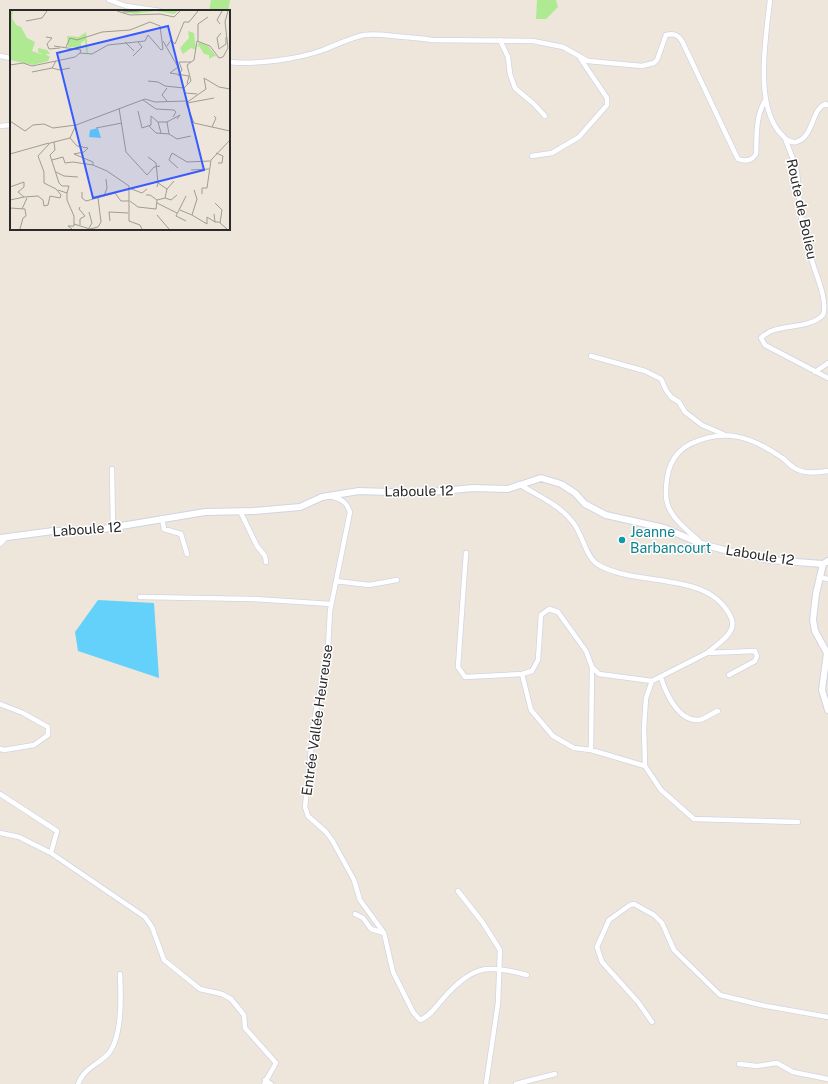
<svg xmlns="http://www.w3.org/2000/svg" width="828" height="1084" viewBox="0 0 828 1084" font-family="'Public Sans',sans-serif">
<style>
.green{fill:#afe992}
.water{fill:#64d1fa}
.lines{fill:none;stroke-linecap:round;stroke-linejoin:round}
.street-casing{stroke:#d0d4e5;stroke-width:6}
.secondary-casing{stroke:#d0d4e5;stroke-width:8}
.street{stroke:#fff;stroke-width:4.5}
.secondary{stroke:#fff;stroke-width:6}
.culture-dot{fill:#0f9aa8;stroke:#fff;stroke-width:1.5}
.labels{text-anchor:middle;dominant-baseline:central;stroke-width:3;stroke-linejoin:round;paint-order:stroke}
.street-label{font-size:14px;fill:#2a2a2a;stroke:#fff}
.culture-label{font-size:14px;fill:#0d838f;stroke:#fff;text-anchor:start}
.inset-road{fill:none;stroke:#a09b94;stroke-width:1}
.view{fill:#375bff;fill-opacity:0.15;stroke:#375bff;stroke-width:2}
.inset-edge{fill:none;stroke:#2a2a2a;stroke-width:2}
</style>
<rect width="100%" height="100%" fill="#eee6db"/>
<!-- green -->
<path class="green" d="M 211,0 L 230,0 L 228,11 L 209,11 Z
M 537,0 L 556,0 L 558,7 L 546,19 L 536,19 Z"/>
<!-- water -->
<path class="water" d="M 98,600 L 154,603 L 159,678 L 78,651 L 75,632 Z"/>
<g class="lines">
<defs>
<path id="street" d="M 109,0 L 126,6 L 160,11
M 770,0 C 766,37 753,108 783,136 C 786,140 792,143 796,142 C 814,137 811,110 825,104 L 828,105
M 500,40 L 508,57 L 510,74 L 515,88 L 534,104 L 545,116
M 0,56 L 11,58
M 229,62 C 255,65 299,59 323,50 C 336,45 350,38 364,35 C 377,33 390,36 404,37 C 413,38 421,38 431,40 L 533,41 L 563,47 L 588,61 L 642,66 L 654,63 L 657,60 L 666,35 C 674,33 678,35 682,41 L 734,151 L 738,159 C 746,162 752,161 756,154 C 757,135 755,116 766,99
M 0,126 L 11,125
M 785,138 C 789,150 795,162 797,173 C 799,187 799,202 801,216 C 803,232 808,248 813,264 C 817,277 828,302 823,315 C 807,331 775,322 761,338 L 765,345 L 828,378
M 532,156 L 552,153 L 579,137 L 607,105 L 607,98 L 580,58
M 591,356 L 645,371 L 661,379 L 666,390 L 671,397 L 679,402 L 685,412 L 702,425 L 723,434
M 815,372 L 828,363
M 112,469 L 113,528
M 519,484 C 536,495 558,504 571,520 C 582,531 585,556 597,564 C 634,587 704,571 728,612 C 732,618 734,624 731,630 C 727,639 715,646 707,653
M 330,496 C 341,499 346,501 350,512 L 330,611 L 328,648 L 314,721 L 305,807 L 308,816 L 326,832 L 332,840 L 354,880 L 360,900 L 384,933 L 393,972 L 413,1012 L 420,1020 C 429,1017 435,1008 441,1001 C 452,988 471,969 489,969 C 502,968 515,972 527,975
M 240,511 L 257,546 L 265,556 L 266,562
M 162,518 L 164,529 L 181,534 L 187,554
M 699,541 C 685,528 665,514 666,493 C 666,472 671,454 690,444 C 725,428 750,436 781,457 C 785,459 788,464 793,467 C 802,474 817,473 828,471
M 0,544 L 6,538
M 466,553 L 458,667 L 465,677 L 522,674 L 532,671 L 538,660 L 541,615 L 549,609 L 558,612 L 586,651 L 592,667 L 591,750
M 819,577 L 828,579
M 336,581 L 369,585 L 397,580
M 140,597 L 253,599 L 331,604
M 592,667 L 599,674 L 652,681 L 707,653 L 755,651 L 757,656 L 755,661 L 729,675
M 522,674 L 531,710 L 553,736 L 574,748 L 591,750 L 645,766
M 661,678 C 666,693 678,721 698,720 C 704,720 712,713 718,711
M 652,681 L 646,698 L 644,728 L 645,766 L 661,790 L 694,819 L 798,822
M 0,704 L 23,713 L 48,727 L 48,735 L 34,745 L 4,750 L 0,749
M 0,794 L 57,831 L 51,853 L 145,917 L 152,927 L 164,960 L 200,989 L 222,994 L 231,999 L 244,1015 L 245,1028 L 276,1063 L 264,1084
M 0,833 L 19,837 L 51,853
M 458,891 L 483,923 L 500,950 L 498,1003 L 486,1084
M 355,914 L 363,918 L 371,929 L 384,933
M 652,1022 L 638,1002 L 602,962 L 597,947 L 609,920 L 630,905 L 634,904 L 654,915 L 662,923 L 674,950 L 720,995 L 761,1005 L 828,1017
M 739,1064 L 757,1066 L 777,1063 L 793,1072 L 828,1079
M 265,1080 L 271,1084
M 78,1084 C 83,1070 96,1065 106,1056 C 123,1041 121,995 120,974
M 516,1084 L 555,1074"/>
<path id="secondary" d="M 0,538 L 53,531 L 91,531 L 205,512 L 253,511 L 300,507 L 322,497 L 359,491 L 421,493 L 473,488 L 508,489 L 541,478 L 561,484 L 575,493 L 585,504 L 606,515 L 664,528 L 702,544 L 732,552 L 770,560 L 823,564
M 828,561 L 823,564 L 816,594 L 813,620 L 815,631 L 827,653 L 822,690 L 828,710"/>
</defs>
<!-- street casing -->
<use href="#street" class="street-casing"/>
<!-- secondary casing -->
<use href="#secondary" class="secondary-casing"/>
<!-- street -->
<use href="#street" class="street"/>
<!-- secondary -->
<use href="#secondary" class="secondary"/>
</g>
<!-- markers -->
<circle class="culture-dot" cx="622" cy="540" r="4"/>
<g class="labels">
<!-- street labels -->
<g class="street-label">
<text transform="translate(802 209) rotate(78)">Route de Bolieu</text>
<text transform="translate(419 491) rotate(-1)">Laboule 12</text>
<text transform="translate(87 529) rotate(-4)">Laboule 12</text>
<text transform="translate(760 555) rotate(9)">Laboule 12</text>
<text transform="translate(317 720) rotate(-82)">Entrée Vallée Heureuse</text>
</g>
<!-- culture labels -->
<g class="culture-label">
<text x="630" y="532">Jeanne<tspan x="630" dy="16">Barbancourt</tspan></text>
</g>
</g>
<!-- overview -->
<g transform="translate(10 10)">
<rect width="220" height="220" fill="#eee6db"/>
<path d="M 0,1 L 3,1 L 2,8 L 6,15 L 11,17 L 17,28 L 25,32 L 22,41 L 34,45 L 28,42 L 28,38 L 37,40 L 40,44 L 35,44 L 40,47 L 38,51 L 23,55 L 0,50 ZM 109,1 L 168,1 L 164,4 L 146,1 L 124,4 ZM 178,21 L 184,23 L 186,40 L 181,38 L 173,44 L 170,38 L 179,28 ZM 76,22 L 78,43 L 76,42 L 75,30 L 71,33 L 71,38 L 58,37 L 57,26 L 69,27 ZM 189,32 L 198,36 L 207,47 L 204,46 L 199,49 L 199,45 L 194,44 L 189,36 L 187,37 Z" fill="#afe992"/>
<path d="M 88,118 L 91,128 L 79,127 L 80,120 Z" fill="#64d1fa"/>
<path class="inset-road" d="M 107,1 L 120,5 L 150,4 L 164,7 L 170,1M 113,2 L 130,1M 16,11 L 32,8 L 37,1M 210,14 L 207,10 L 212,1M 211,23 L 207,28 L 209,39 L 216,34 L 216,27M 36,27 L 42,28 L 37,34 L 39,39 L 50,38M 153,31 L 168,57 L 160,63 L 179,66 L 177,74M 188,31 L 188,14 L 198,7M 115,32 L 124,41M 44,36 L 71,40 L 70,43M 157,36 L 161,30 L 165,34 L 174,12 L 179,12 L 188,1M 123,46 L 132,37 L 128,32M 0,55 L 13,53 L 22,56 L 51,50 L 65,47 L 70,43 L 82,44 L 98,35 L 135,31 L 138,25 L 151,40 L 153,39 L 150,16 L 140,12 L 120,20 L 92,22 L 67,30 L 60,28 L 56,37M 42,58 L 50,60 L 60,58M 22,62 L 42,58 L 46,51M 168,66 L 172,60 L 169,52 L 181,52M 138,71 L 148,72 L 155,76 L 174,78 L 181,71 L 177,55 L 184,50 L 187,31 L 200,36 L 209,48 L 213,47 L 218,38 L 215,12 L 218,1M 220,79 L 209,77 L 194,68 L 196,79 L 176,93 L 184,113 L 220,121M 175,83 L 187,84M 133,90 L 146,99 L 164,100 L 166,102 L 163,107M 157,91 L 152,85 L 157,78M 177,93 L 204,88M 109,98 L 116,142 L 137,165 L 144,157 L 150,156M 128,101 L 132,118 L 141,115 L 141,106M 141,106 L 148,112 L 151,123M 0,111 L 15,121 L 23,115 L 34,114 L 43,118 L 66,115 L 135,89 L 145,92 L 176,91M 148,112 L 157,112 L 170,105 L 167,109M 157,112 L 159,124M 139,116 L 146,123 L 159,124 L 167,129 L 181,126M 202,117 L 206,108 L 204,106M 86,118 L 112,113M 60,128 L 67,136 L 78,138 L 74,142 L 64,144 L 83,152 L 83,155 L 97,161 L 119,176 L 119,211 L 130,215 L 132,219M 44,132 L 45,140 L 40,145 L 49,173 L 52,176 L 59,176 L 57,183M 206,143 L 213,146 L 212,153 L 208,153M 0,144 L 39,133M 138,147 L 146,153 L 148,173M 42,150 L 53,147 L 55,153 L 63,152 L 83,155M 168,158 L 159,150 L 162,143 L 177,152 L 200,151M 181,160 L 199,159M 46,162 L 54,166 L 68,167M 0,177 L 14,172 L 14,177 L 8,182 L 14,187 L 28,186 L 33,190 L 34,196 L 38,195 L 40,186 L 50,188 L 51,185 L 46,179 L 34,173 L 34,162 L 28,146 L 40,133 L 60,128 L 66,115M 147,177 L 148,173 L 157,179M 119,178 L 132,183 L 137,179M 48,180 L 57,183 L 57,190 L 64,206 L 64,216 L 58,216 L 62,219M 184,180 L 187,189 L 182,205 L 197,214 L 197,207 L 205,212M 72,182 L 72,188 L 76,191 L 105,183 L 111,191 L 119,191M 192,184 L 192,178 L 197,178 L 201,150 L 220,130M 94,186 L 97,178 L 96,169M 176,186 L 166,206 L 176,211M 155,188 L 161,190 L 167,185M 0,190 L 14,187M 147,190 L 155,188 L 157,179 L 164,171M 120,191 L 128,197 L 146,199 L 147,190 L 140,185 L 136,185M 147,193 L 167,203M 205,193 L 212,200 L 210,213M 70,197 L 69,199 L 75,206 L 70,209 L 70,215M 0,198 L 15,199 L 16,206 L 13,208 L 10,219M 12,199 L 17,188M 170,200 L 182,205M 204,204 L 205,212 L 209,212 L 217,219M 147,205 L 159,219M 100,211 L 99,202 L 118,203M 64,214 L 80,219 L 88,217 L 91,212 L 88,188M 79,218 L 82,213 L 79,202"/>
<path class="view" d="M 158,16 L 194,160 L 83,188 L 47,43 Z"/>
<rect width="220" height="220" class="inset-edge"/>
</g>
</svg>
